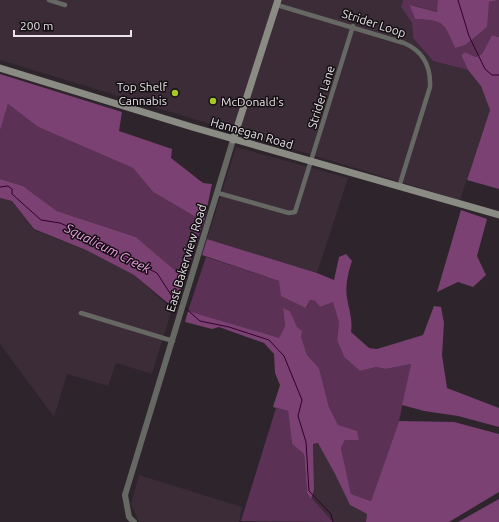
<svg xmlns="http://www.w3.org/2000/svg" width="499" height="522" viewBox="0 0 499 522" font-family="Ubuntu,sans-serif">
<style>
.built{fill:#3b2c38}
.green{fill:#5b3255}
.forest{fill:#7a4172}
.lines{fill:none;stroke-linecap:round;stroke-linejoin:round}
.stream{stroke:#31002d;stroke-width:1}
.minor{stroke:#666863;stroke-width:4.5}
.tertiary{stroke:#666863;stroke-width:6}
.secondary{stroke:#8a8c84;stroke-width:7}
.poi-dot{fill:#a5c822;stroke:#130f12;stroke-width:1.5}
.labels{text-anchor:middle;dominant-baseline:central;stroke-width:3;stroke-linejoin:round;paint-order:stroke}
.street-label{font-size:12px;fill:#e9e3e8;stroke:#130f12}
.poi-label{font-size:12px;fill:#e9e3e8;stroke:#130f12;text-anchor:end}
.water-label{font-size:13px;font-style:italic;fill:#f4a1e7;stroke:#130f12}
</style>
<rect width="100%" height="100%" fill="#2e242c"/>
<!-- built -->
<path class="built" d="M 0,0 L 403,0 L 401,7 L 412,23 L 413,38 L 433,61 L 468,70 L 481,86 L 490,110 L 460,200 L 0,60 Z
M 236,147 L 348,178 L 317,273 L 207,239 Z
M 0,198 L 12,201 L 34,230 L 86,250 L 134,275 L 172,309 L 152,374 L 116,363 L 108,386 L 67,374 L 54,417 L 0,344 Z
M 319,443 L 335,474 L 350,505 L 367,514 L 366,522 L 333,522 L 311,499 L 314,490 L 313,444 Z
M 139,475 L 242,507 L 239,522 L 139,522 L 131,504 Z"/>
<!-- green -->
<path class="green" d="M 403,0 L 438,0 L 438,12 L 411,5 L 415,19 C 445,21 443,21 455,48 L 489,2 L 499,0 L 499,37 L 492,35 L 482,54 L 476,57 L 465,52 L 461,55 L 468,70 L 433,61 L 413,38 L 412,23 L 401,7 Z
M 8,104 L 38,127 L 133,168 L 153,192 L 204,222 L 184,278 L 136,237 L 57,211 L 23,186 L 0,179 L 0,131 Z
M 206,257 L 279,281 L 307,308 L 310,300 L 315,301 L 320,307 L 333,301 L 339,323 L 337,340 L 344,357 L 360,371 L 376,367 L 386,369 L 411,364 L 399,421 L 371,501 L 351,494 L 341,448 L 345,440 L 329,407 L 319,368 L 307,355 L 290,311 L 283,309 L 285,326 L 279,339 L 188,311 Z
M 276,408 L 288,411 L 292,444 L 304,454 L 307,493 L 333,522 L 241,521 Z"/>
<!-- forest -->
<path class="forest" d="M 438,0 L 499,0 L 489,2 L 487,27 L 465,45 L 455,48 C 443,21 445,21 415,19 L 410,5 L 437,12 Z
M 492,35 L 499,37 L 499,189 L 467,180 L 490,110 L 481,86 L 468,70 L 461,55 L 465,52 L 476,57 L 482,54 Z
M 0,74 L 122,112 L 119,131 L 172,149 L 171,158 L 203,183 L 212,184 L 204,222 L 153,192 L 133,168 L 38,127 L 8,104 L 0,131 Z
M 0,179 L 23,186 L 57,211 L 136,237 L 184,278 L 175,309 L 134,275 L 86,250 L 34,229 L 12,201 L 0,198 Z
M 461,210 L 487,219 L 477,256 L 486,275 L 473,287 L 458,282 L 437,292 Z
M 207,239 L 317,273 L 334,280 L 339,257 L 346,254 L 352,261 C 348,273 345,285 347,298 C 349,310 353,320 351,332 L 369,348 L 377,349 L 423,335 L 434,306 L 441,307 L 444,323 L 442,355 L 447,388 L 499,408 L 499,427 L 458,416 L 424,411 L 402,405 L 411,364 L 386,369 L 376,367 L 360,371 L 344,357 L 337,340 L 339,323 L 333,302 L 320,307 L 315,301 L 310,300 L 306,308 L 281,296 L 279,281 L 202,255 Z
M 283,308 L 290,311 L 297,327 L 302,331 L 301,337 L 307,355 L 319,368 L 329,407 L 338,425 L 357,431 L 359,440 L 345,440 L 341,448 L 351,494 L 371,501 L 399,421 L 454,422 L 499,434 L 499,492 L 449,522 L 366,522 L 367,514 L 350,505 L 335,474 L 318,443 L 313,444 L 314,490 L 311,499 L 307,493 L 304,454 L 292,444 L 288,411 L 273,407 L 280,385 L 275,373 L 274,354 L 264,343 L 219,327 L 212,329 L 185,322 L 188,311 L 279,338 L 285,326 Z
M 499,499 L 499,522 L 458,522 Z"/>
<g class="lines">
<!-- stream -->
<path class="stream" d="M 458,0 L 469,36 L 485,69 L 492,75 L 499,75
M 0,187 L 8,186 L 12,189 L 12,194 L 41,220 L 60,223 L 79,231 L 122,256 L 157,273 L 175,301 L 180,304
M 184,307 L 200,321 L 229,327 L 269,340 L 284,356 L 302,400 L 298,416 L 306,442 L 309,491 L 331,514 L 333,522"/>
<!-- minor -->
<path class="minor" d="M 49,0 L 65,5
M 277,5 L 404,43 C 423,51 431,67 430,87 L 399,187
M 218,193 L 289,213 L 295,212 L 353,26
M 81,313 L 173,341"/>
<!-- tertiary -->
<path class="tertiary" d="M 134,522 L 129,517 L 125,495 L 233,140"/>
<!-- secondary -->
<path class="secondary" d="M 0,68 L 192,127 L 499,215
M 233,140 L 278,0"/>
</g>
<!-- markers -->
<g class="poi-dot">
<circle cx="175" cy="93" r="4"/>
<circle cx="213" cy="101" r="4"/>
</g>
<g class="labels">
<!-- street labels -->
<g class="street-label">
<text transform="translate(374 23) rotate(18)">Strider Loop</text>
<text transform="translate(321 97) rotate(-73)">Strider Lane</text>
<text transform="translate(252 133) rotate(16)">Hannegan Road</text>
<text transform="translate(186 258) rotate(-73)">East Bakerview Road</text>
</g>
<!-- poi labels -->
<g class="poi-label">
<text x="167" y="86">Top Shelf<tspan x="167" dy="14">Cannabis</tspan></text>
<text x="221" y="101" text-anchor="start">McDonald's</text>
</g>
<!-- water labels -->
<g class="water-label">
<text transform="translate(108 248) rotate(27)">Squalicum Creek</text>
</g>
</g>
<!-- scale -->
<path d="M14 30v6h117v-6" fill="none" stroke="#e9e3e8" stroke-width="2"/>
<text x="20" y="30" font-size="12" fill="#e9e3e8" stroke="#130f12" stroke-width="3" paint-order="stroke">200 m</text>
</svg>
